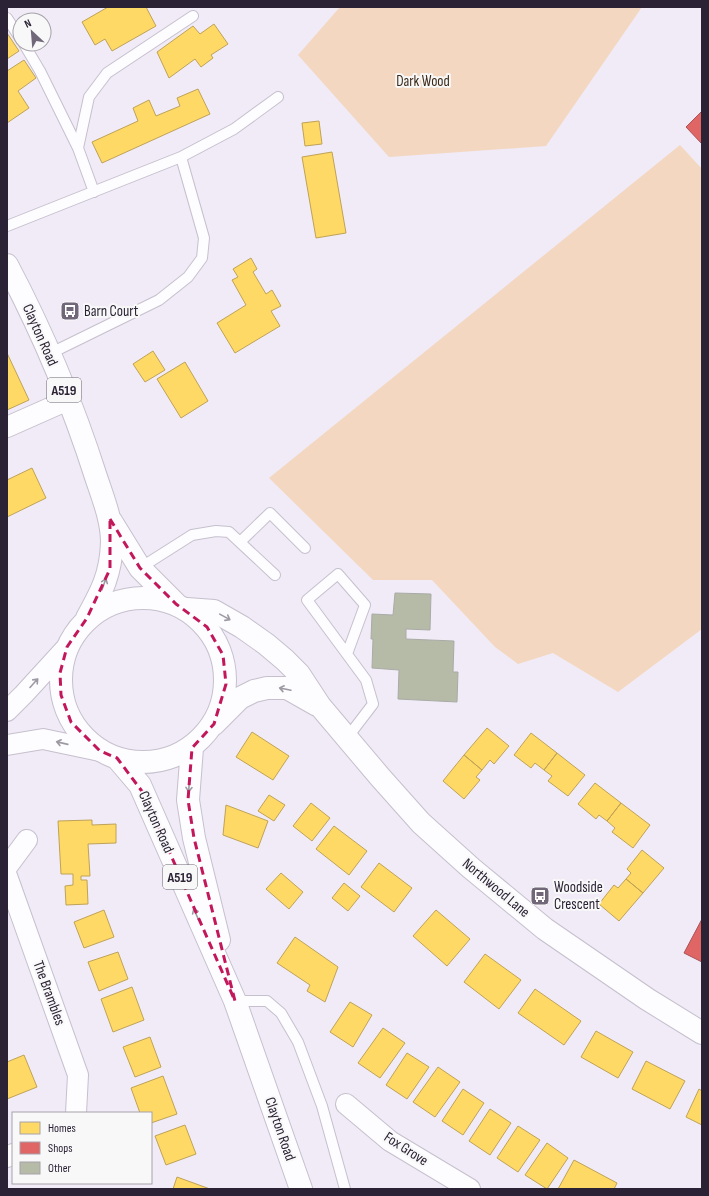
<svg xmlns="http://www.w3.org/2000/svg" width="709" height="1196" viewBox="0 0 709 1196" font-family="'Sofia Sans Condensed',sans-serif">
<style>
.green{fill:#f3d7c1}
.homes{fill:#ffd966;stroke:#bfa257}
.shops{fill:#e06666;stroke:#aa5257}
.building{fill:#b5bba7;stroke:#aaaba7}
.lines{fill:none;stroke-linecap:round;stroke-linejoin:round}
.lane-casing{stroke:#c6c0ce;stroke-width:12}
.street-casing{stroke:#c6c0ce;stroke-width:22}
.secondary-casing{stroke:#c6c0ce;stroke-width:24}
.primary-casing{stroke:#c6c0ce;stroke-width:24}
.lane{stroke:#fdfcfe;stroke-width:10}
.street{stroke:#fdfcfe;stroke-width:20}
.secondary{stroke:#fdfcfe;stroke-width:22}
.primary{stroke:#fdfcfe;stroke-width:22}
.oneway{stroke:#9e9aa4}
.marked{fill:none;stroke:#c2185b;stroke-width:3;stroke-dasharray:8 5;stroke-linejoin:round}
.labels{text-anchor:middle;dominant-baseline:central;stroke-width:4;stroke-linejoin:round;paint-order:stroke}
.shield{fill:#f8f8f8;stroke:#686270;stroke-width:1}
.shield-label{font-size:14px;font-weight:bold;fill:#2b2235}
.park-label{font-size:15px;fill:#3c2a19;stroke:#f8f8f8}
.poi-label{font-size:15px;fill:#2b2235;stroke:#f8f8f8;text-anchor:start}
.street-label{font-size:15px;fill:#2b2235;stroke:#f8f8f8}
</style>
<rect width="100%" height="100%" fill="#f0ebf6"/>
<!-- green -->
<path class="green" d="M 340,7 L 642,7 L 546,146 L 389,157 L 298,55 Z
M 680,145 L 702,169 L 702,629 L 618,692 L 553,653 L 518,664 L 495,647 L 432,580 L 373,580 L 269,478 Z"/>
<!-- homes -->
<path class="homes" d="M 108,7 L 146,7 L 156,26 L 112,51 L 105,39 L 95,45 L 82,22 Z
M 214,24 L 228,44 L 211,55 L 213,58 L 201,67 L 195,59 L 169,78 L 157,52 L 193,26 L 200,34 Z
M 7,33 L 19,51 L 7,59 Z
M 24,60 L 36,78 L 18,91 L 29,108 L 7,123 L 7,71 Z
M 198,89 L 210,114 L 102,163 L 92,142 L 138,121 L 133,108 L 149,100 L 156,116 L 180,106 L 177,98 Z
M 319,121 L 322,144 L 305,146 L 302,123 Z
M 332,152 L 346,233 L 316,238 L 302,157 Z
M 251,258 L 257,269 L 253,272 L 266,294 L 272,290 L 281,306 L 271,311 L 280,326 L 235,353 L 217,323 L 246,305 L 232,280 L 238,277 L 233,269 Z
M 153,351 L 165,370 L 145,382 L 133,364 Z
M 7,353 L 29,400 L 7,410 Z
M 185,362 L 208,401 L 181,418 L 157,379 Z
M 32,468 L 46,498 L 7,517 L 7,480 Z
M 487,728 L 509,746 L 494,764 L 490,760 L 482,770 L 464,755 Z
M 252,732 L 289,756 L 273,780 L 236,757 Z
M 531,733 L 557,753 L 544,770 L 535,763 L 531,768 L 514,755 Z
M 557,753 L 585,775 L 568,796 L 548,781 L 552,776 L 544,770 Z
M 464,755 L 482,770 L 476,777 L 480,780 L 464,799 L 443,781 Z
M 595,783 L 621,803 L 607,821 L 599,815 L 596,819 L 578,804 Z
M 269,795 L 285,805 L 274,821 L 258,811 Z
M 311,803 L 330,818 L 312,841 L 293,826 Z
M 621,803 L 650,825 L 633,848 L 612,832 L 615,828 L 607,821 Z
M 226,805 L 268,821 L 258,848 L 223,835 Z
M 92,820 L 92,825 L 116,824 L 116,843 L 88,844 L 90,876 L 81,876 L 81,880 L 87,880 L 88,904 L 66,905 L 65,886 L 73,885 L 73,874 L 61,874 L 58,821 Z
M 334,826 L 367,851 L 349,875 L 316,849 Z
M 642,850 L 664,868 L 643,893 L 626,879 L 631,873 L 627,869 Z
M 379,863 L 412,888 L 394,912 L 361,887 Z
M 281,873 L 303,892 L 289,909 L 266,889 Z
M 626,879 L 643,893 L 619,921 L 599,904 L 614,885 L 618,888 Z
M 344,883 L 360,896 L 348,911 L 332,898 Z
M 104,910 L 114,937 L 84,948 L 74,922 Z
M 436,910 L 470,939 L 447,966 L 413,936 Z
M 295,937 L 338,967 L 325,1002 L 307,991 L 310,985 L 277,963 Z
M 118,952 L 128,979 L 99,991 L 88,962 Z
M 485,954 L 521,980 L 499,1009 L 464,982 Z
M 132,987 L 144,1020 L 113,1032 L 101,999 Z
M 535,989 L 581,1021 L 564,1045 L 518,1013 Z
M 350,1002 L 372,1015 L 353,1047 L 330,1032 Z
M 383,1028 L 405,1043 L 380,1078 L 358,1063 Z
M 596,1031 L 633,1052 L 618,1078 L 581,1057 Z
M 150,1037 L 161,1067 L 135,1077 L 123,1047 Z
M 407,1053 L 429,1067 L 407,1099 L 386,1085 Z
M 24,1055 L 37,1087 L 7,1099 L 7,1062 Z
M 646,1061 L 685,1081 L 670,1109 L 632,1089 Z
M 438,1067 L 460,1082 L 435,1117 L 413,1102 Z
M 163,1076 L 177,1114 L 151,1123 L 151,1113 L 140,1113 L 131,1088 Z
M 463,1089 L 484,1103 L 463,1135 L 442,1121 Z
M 699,1089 L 702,1091 L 702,1125 L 686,1117 Z
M 490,1109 L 511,1123 L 490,1155 L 469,1141 Z
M 185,1125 L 196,1154 L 166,1165 L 155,1136 Z
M 518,1126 L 540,1140 L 518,1172 L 497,1158 Z
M 547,1143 L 568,1158 L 547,1189 L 525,1175 Z
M 574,1160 L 617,1183 L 614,1189 L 558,1189 Z
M 177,1177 L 210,1189 L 173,1189 Z"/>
<!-- shops -->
<path class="shops" d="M 702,111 L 702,144 L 686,127 Z
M 702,919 L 702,962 L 684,953 Z"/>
<!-- building -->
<path class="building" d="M 395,593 L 431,594 L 430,630 L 406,629 L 406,639 L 454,641 L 453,672 L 458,672 L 457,702 L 398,699 L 399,670 L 372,668 L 373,639 L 371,639 L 372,614 L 393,615 Z"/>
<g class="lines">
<defs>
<path id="lane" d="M 7,18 L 20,38
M 24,44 L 40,71 L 78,148
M 94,192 L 78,148 L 89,97 L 107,73 L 193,16
M 7,226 L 181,157 L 234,129 L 278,97
M 49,354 L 159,300 L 188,277 L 202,258 L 204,238 L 181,157
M 240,542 L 270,513 L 305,548
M 140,568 L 192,535 L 216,531 L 229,532 L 275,575
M 347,654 L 365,605 L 338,574 L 307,600 L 366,680 L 373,704 L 347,738
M 235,1001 L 267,1001 L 281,1013 L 298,1042 L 322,1106 L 345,1189"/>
<path id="street" d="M 7,427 L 68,400
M 7,711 L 24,694 L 67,647
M 7,745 L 43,739 L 100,751
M 7,867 L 27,840
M 7,876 L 78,1075 L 76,1113
M 346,1104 L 390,1141 L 470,1189
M 7,1157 L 13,1154"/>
<path id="secondary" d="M 187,609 L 214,611 L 242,627 L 266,644 L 285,660 L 299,674 L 320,706 L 380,777 L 421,823 L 471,868 L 545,929 L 647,999 L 702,1033
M 214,724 L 240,698 L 254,691 L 267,688 L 287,688 L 317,705"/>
<path id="primary" d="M 7,265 C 43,333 73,405 96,477 C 103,498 112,520 112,542 C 111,574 102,591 87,618
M 111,521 L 140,568 L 176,604
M61 680a82 82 0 1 1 164 0a82 82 0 1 1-164 0Z
M 192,748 L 188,800 L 194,838 L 219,940
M 117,758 L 140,785 L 235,1001 L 301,1189"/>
</defs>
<!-- lane casing -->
<use href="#lane" class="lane-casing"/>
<!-- street casing -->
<use href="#street" class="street-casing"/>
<!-- secondary casing -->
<use href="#secondary" class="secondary-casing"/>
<!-- primary casing -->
<use href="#primary" class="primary-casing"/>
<!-- lane -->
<use href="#lane" class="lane"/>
<!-- street -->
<use href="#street" class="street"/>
<!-- secondary -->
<use href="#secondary" class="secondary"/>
<!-- primary -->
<use href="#primary" class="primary"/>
</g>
<!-- one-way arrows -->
<defs><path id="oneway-shaft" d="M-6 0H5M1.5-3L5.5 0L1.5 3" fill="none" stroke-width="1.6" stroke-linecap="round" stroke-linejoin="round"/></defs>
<g class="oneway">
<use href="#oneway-shaft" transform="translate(104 584) rotate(-71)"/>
<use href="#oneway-shaft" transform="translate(225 617) rotate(29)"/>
<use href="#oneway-shaft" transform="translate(34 683) rotate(-48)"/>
<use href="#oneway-shaft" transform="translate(285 689) rotate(-168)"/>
<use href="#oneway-shaft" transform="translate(62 743) rotate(-167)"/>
<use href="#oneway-shaft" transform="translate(189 786) rotate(93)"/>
<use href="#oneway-shaft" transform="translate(196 914) rotate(-114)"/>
</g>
<!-- marked area -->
<path class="marked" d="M 110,519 L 140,568 L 176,604 L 207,627 L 223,655 L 226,684 L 214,724 L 192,748 L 188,800 L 194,838 L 235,1001 L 144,794 L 117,758 L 100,751 L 71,722 L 61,695 L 60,673 L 67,647 L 87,618 L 110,569 Z"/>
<!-- icons -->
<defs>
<symbol id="bus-square" viewBox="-11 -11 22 22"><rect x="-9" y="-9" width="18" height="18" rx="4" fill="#706879" stroke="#f8f8f8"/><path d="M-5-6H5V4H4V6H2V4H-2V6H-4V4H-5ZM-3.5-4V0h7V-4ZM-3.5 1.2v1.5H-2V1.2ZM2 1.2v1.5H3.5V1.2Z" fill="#fff"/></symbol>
</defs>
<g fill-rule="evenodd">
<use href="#bus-square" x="59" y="300" width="22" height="22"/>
<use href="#bus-square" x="529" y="885" width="22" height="22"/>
</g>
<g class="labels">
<!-- shield labels -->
<g class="shield">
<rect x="47" y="378" width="34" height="24" rx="3"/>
<rect x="163" y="865" width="34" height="24" rx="3"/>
</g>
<g class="shield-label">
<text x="64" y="390">A519</text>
<text x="180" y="877">A519</text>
</g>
<!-- park labels -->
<g class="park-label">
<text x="423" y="81">Dark Wood</text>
</g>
<!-- poi labels -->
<g class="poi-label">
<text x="84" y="311">Barn Court</text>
<text x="554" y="887">Woodside<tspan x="554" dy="17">Crescent</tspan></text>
</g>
<!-- street labels -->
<g class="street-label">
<text transform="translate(40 335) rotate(66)">Clayton Road</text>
<text transform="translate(156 822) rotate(66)">Clayton Road</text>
<text transform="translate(496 888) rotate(40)">Northwood Lane</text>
<text transform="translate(49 993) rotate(70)">The Brambles</text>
<text transform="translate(280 1129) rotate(71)">Clayton Road</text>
<text transform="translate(406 1149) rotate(33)">Fox Grove</text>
</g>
</g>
<!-- border -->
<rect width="709" height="1196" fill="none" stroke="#2b2235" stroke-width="16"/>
<!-- legend -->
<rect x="12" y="1112" width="140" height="72" fill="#f8f8f8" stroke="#a6a2aa"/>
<rect x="20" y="1122" width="20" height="12" fill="#ffd966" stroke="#a6a2aa"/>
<text x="48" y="1132" font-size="12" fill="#2b2235">Homes</text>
<rect x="20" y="1142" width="20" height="12" fill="#e06666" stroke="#a6a2aa"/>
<text x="48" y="1152" font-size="12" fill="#2b2235">Shops</text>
<rect x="20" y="1162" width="20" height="12" fill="#b5bba7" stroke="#a6a2aa"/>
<text x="48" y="1172" font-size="12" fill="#2b2235">Other</text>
<!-- north arrow -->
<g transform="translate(32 32) rotate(334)"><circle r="19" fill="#f8f8f8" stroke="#a6a2aa"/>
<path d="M0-3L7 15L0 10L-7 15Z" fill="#706879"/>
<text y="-6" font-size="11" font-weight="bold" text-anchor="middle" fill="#2b2235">N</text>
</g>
</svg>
